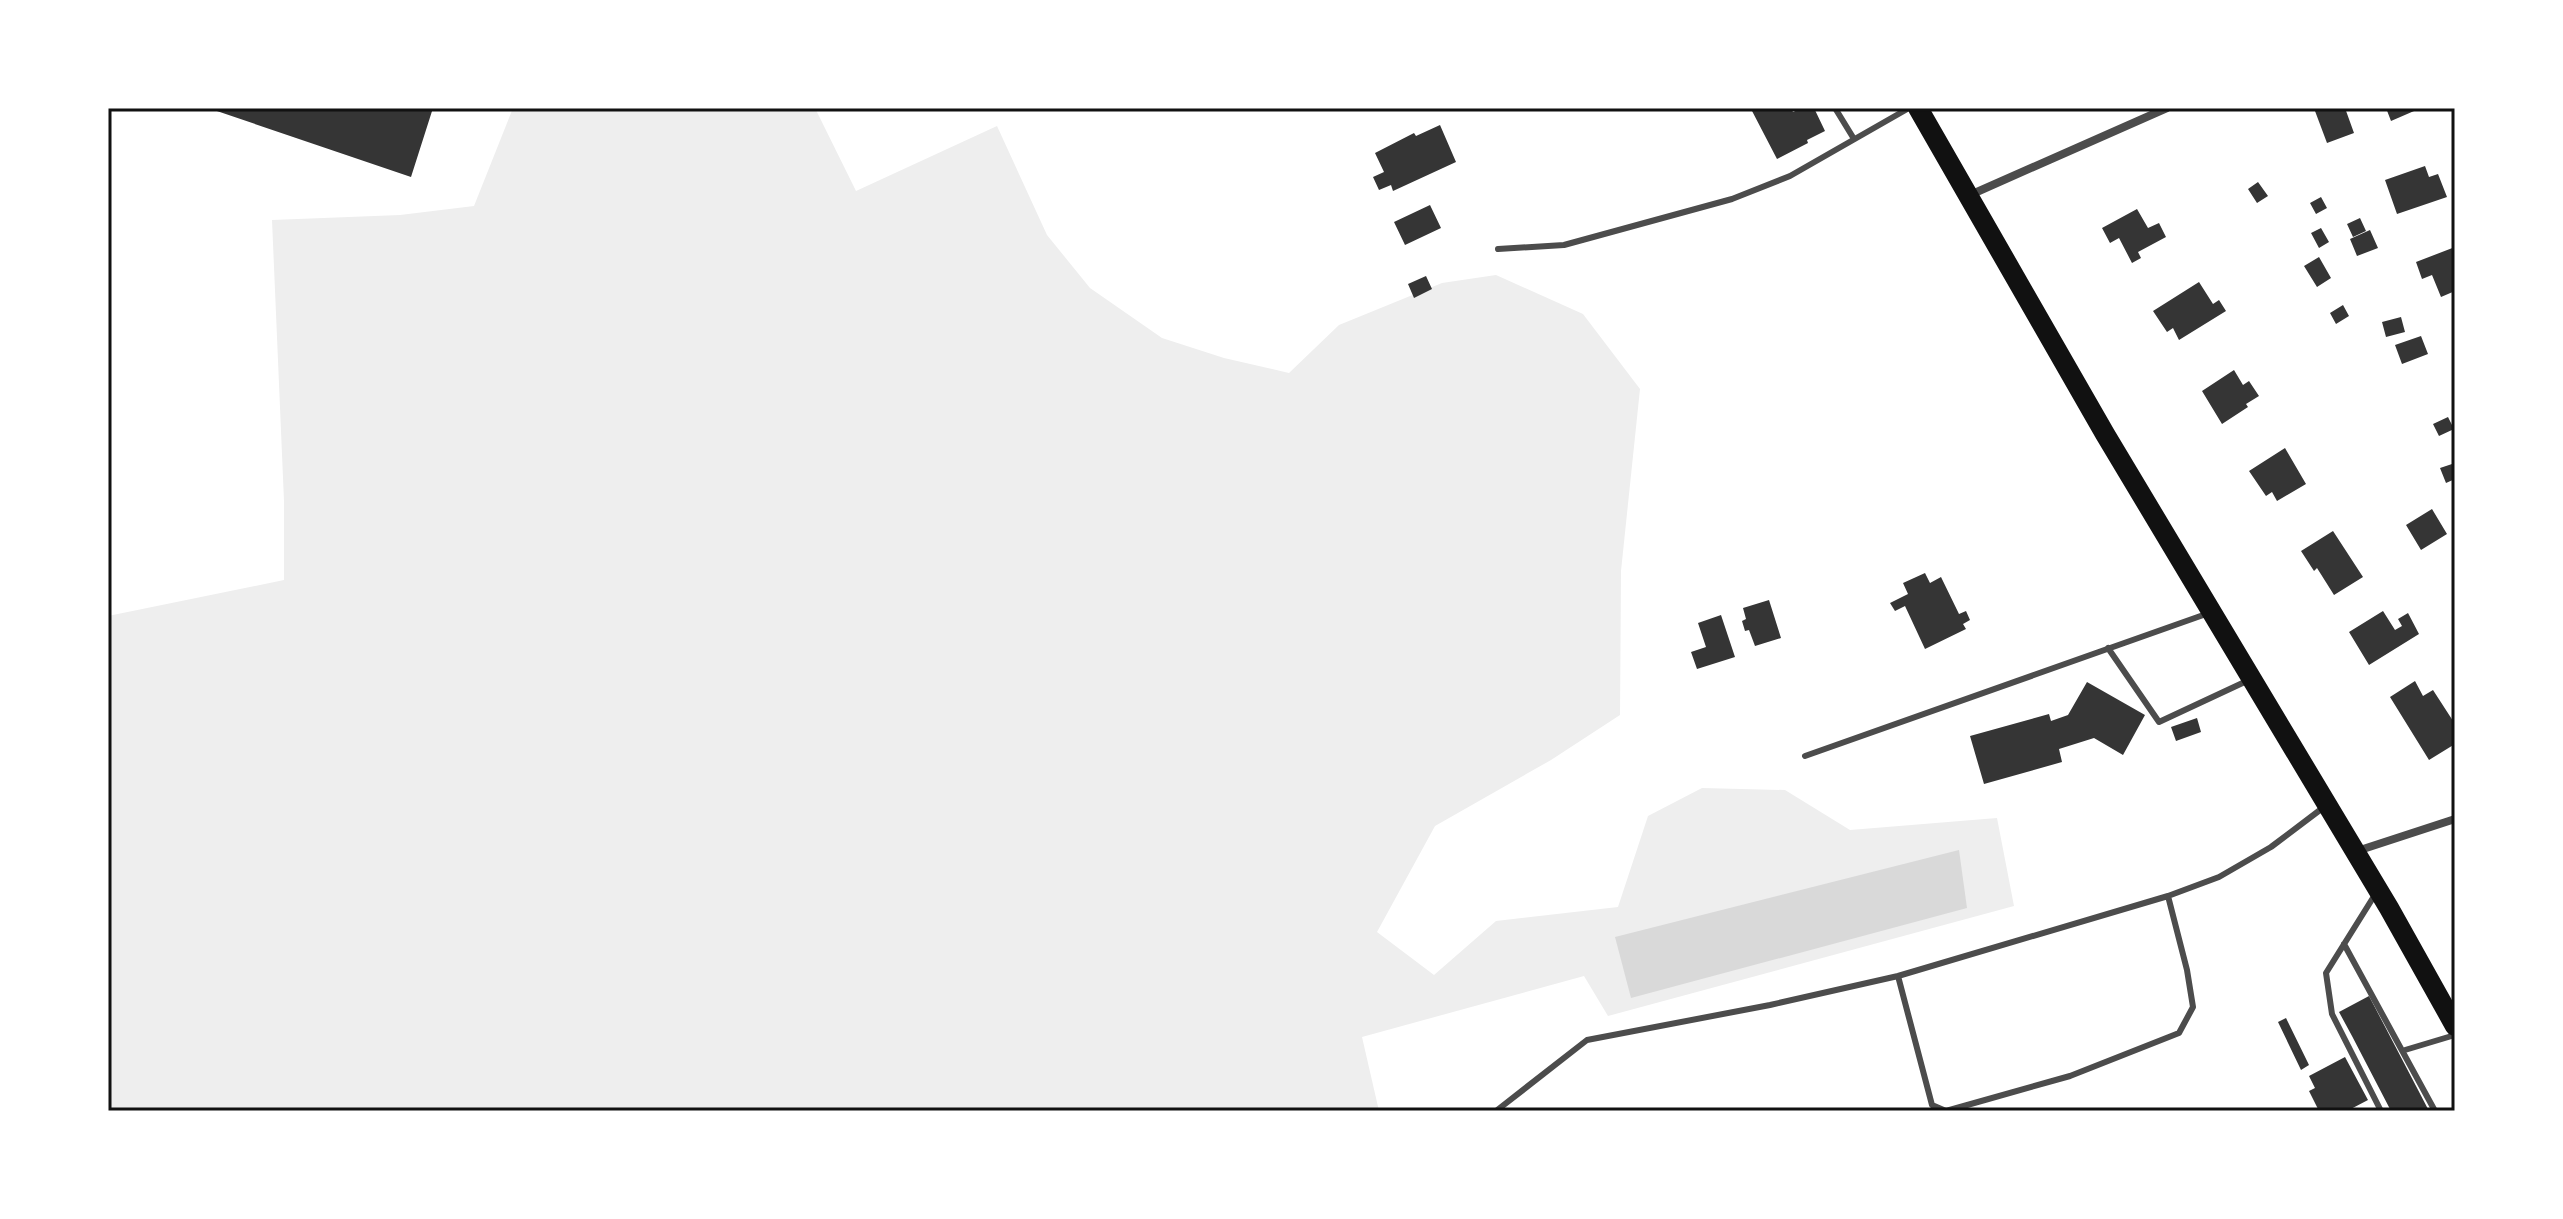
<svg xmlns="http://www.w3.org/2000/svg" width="2563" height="1219" viewBox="0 0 2563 1219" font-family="Rubik,sans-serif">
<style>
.green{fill:#eee}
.water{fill:#d9d9d9}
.building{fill:#353535}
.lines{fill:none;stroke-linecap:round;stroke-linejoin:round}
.service{stroke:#4c4c4c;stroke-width:6}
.minor{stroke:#4c4c4c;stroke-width:8}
.primary{stroke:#111;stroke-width:20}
.neatline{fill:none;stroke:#111;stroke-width:3}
</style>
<rect width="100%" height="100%" fill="#fff"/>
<!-- green -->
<path class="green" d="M 513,108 L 815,108 L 856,191 L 997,126 L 1047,235 L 1090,288 L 1162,338 L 1224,358 L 1289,373 L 1339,325 L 1442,283 L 1496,275 L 1583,314 L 1640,389 L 1621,571 L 1620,715 L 1551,760 L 1435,826 L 1377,932 L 1434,975 L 1496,921 L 1618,907 L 1648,816 L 1702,788 L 1785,790 L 1850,830 L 1997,818 L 2014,906 L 1608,1016 L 1584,976 L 1362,1037 L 1379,1111 L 108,1111 L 108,616 L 284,580 L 284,501 L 272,220 L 400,215 L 474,206 Z"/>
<!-- water -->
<path class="water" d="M 1959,850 L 1967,908 L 1631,998 L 1615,937 Z"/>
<!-- building -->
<path class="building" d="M 208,108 L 433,108 L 411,177 Z
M 1754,108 L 1791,108 L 1793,112 L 1802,108 L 1814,108 L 1825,131 L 1807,140 L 1808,143 L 1777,159 L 1751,109 Z
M 2323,108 L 2345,108 L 2354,133 L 2327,143 L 2315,111 Z
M 2386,108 L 2421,108 L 2391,121 Z
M 1440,125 L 1456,162 L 1393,191 L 1391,185 L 1379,190 L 1373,177 L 1384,172 L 1375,153 L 1414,133 L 1416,136 Z
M 2425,166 L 2429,177 L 2438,174 L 2447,197 L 2397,214 L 2385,180 Z
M 2258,182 L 2268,196 L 2257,203 L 2248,189 Z
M 2321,197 L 2327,208 L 2316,214 L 2310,203 Z
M 1430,205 L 1441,228 L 1405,245 L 1394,222 Z
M 2137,209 L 2148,228 L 2159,223 L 2166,237 L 2138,252 L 2141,258 L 2132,263 L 2119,238 L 2110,243 L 2102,228 Z
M 2360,218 L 2366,231 L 2353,237 L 2347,224 Z
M 2321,228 L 2329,242 L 2319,248 L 2311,233 Z
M 2370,230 L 2378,248 L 2357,256 L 2350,239 Z
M 2455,247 L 2455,291 L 2441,297 L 2432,275 L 2422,279 L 2416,262 Z
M 2319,257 L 2331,278 L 2317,287 L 2304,266 Z
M 1426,276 L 1432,289 L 1414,298 L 1408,284 Z
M 2199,282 L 2213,304 L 2219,300 L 2226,311 L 2179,340 L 2173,328 L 2167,332 L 2153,311 Z
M 2343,305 L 2349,316 L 2336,324 L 2330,313 Z
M 2401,317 L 2405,332 L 2386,337 L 2382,322 Z
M 2421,336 L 2428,354 L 2402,364 L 2395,345 Z
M 2234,370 L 2243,385 L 2249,381 L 2259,396 L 2246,404 L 2248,407 L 2222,424 L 2202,391 Z
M 2448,417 L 2454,429 L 2439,436 L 2433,424 Z
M 2285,448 L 2306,484 L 2277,501 L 2272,492 L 2266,496 L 2249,471 Z
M 2455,463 L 2455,479 L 2446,483 L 2440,468 Z
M 2432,509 L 2447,534 L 2421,550 L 2406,525 Z
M 2333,531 L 2363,577 L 2334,595 L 2317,568 L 2314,571 L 2301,551 Z
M 1925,573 L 1930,583 L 1941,577 L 1959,614 L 1966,611 L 1970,620 L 1963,624 L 1966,629 L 1925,649 L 1905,606 L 1895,611 L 1890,603 L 1908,594 L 1903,583 Z
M 1769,600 L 1781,638 L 1755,646 L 1749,630 L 1745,631 L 1742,621 L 1746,619 L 1743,608 Z
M 2383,611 L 2395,630 L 2402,626 L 2398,619 L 2408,613 L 2419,634 L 2369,665 L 2349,632 Z
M 1721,615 L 1735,657 L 1697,669 L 1691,652 L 1706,647 L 1698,623 Z
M 2415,681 L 2423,696 L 2433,690 L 2455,724 L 2455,744 L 2429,760 L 2390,697 Z
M 2087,682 L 2145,715 L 2123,755 L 2094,738 L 2059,749 L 2062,762 L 1984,784 L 1970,736 L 2049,714 L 2051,721 L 2068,715 Z
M 2197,718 L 2201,732 L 2176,741 L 2171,727 Z
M 2369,996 L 2416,1086 L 2429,1111 L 2391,1111 L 2352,1036 L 2339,1012 Z
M 2286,1018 L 2309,1065 L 2301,1070 L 2278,1022 Z
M 2345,1057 L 2368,1100 L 2347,1111 L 2319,1111 L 2309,1091 L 2315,1088 L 2309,1076 Z"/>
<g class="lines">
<!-- service -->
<path class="service" d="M 1835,108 L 1854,139
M 1498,249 L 1564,245 L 1732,199 L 1790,176 L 1909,108
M 2108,648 L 2159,722 L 2249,680
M 1805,756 L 2209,613
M 2376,893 L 2326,973 L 2332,1014 L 2381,1111
M 2344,944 L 2435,1111
M 1898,976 L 1932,1105 L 1946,1111 L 2070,1076 L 2179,1033 L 2193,1007 L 2187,970 L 2168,896
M 2405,1050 L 2455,1035
M 1496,1111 L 1587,1040 L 1770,1005 L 1898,976 L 2168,896 L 2219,877 L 2271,847 L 2324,807"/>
<!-- minor -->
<path class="minor" d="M 1970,195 L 2167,108
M 2357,851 L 2455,819"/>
<!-- primary -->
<path class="primary" d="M 1918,108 L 2105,434 L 2389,908 L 2455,1026"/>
</g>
<!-- border -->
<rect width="2563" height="1219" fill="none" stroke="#ffffff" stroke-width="220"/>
<rect x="110" y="110" width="2343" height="999" class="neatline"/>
</svg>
